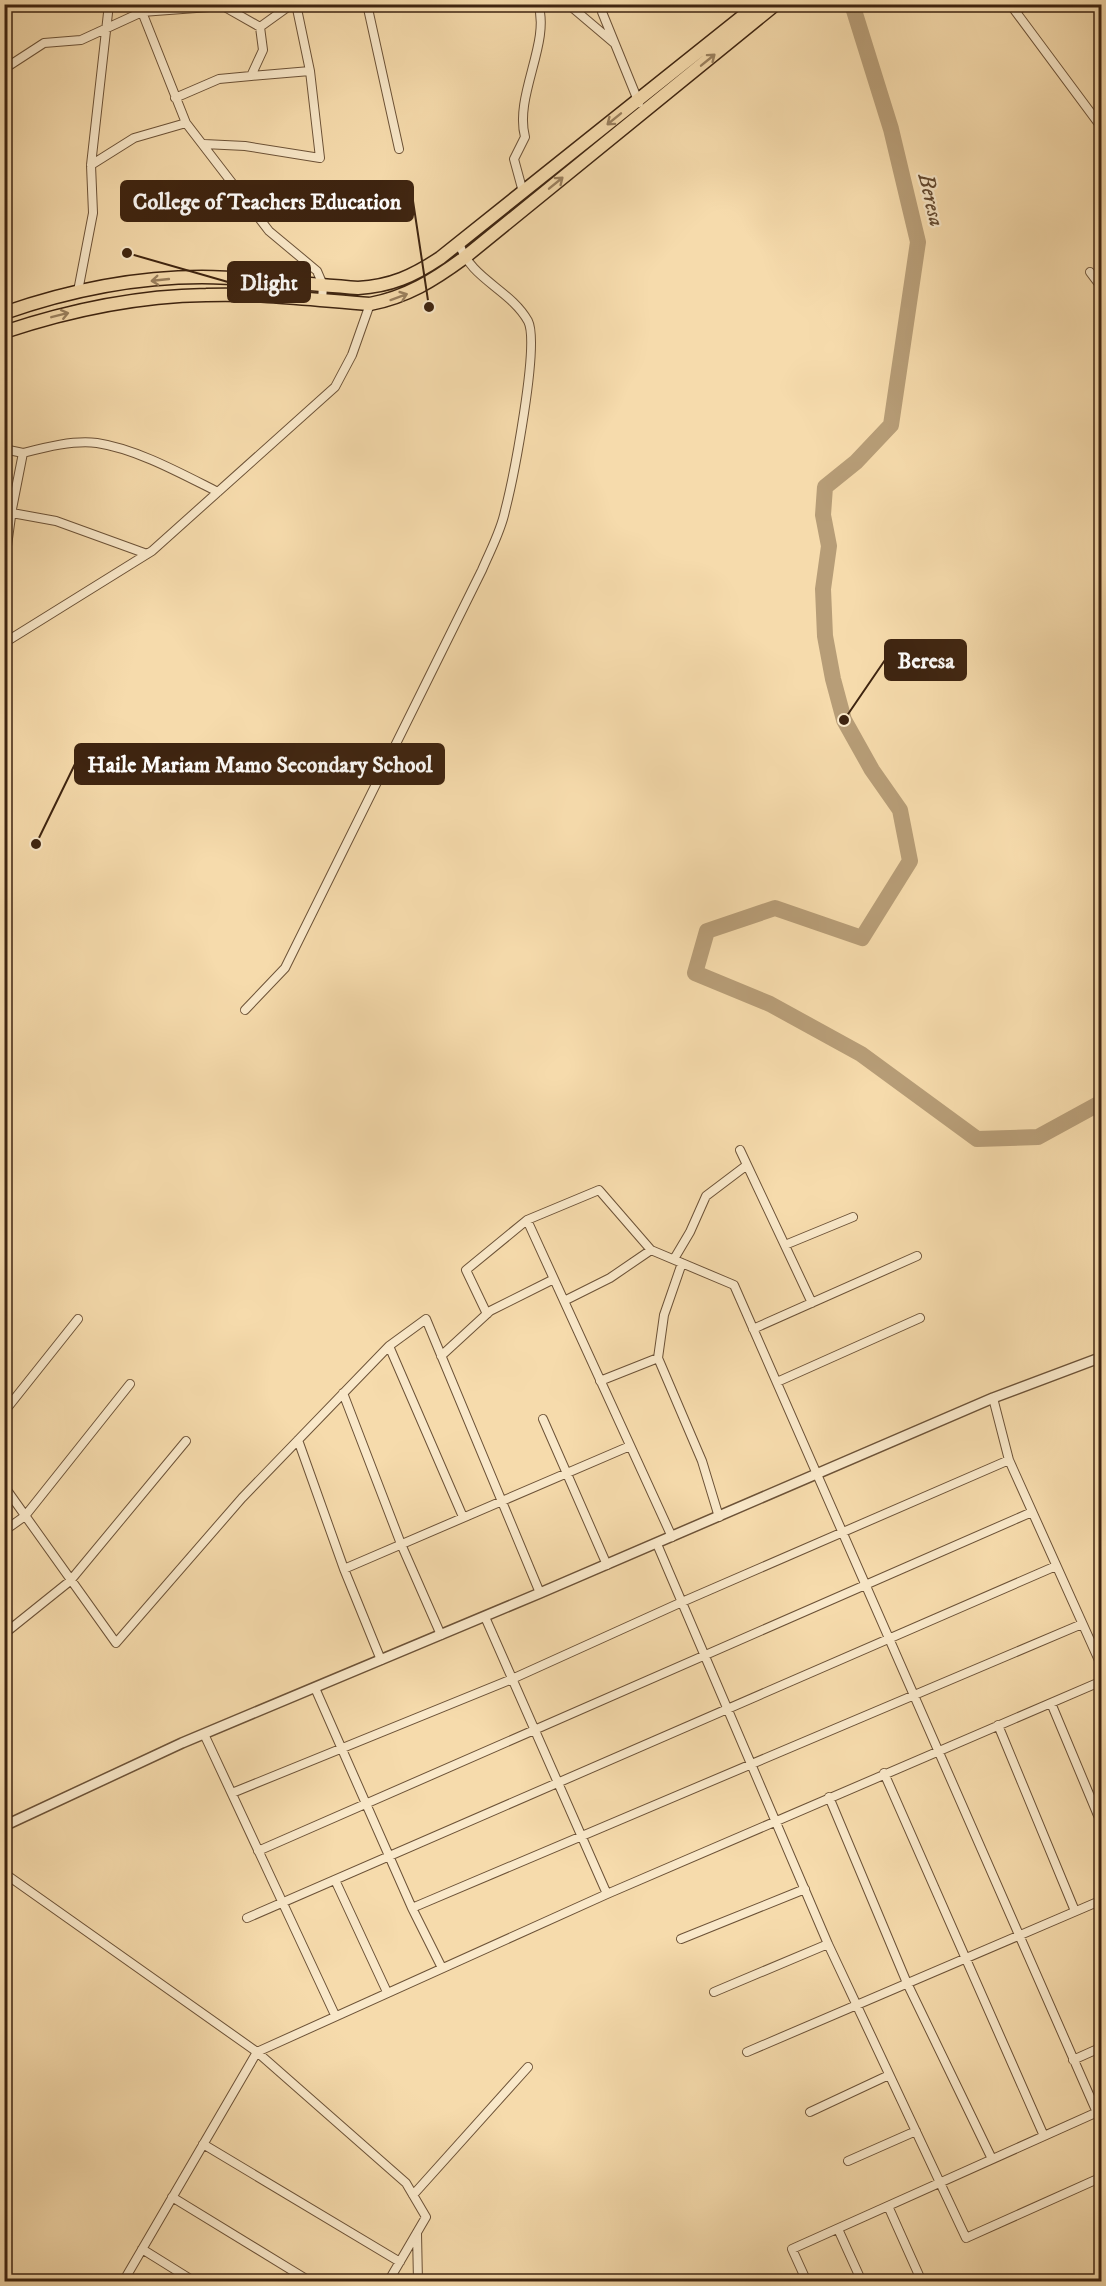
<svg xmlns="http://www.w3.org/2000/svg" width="1106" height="2286" viewBox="0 0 1106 2286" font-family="'IM FELL DW Pica',serif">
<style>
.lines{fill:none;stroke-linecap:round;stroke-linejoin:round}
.river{stroke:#b79d77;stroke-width:16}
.minor-casing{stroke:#6c5237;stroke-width:10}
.tertiary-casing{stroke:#6c5237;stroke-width:12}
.trunk-casing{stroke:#3e2410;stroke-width:15}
.minor{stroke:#f9e8c9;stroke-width:8}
.tertiary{stroke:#f9e8c9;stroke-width:9}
.trunk{stroke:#f6dbac;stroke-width:12}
.oneway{stroke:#9a805e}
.labels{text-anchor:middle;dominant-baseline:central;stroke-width:4.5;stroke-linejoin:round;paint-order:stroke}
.water-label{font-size:22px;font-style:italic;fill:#62482f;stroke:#f9e8c9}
.leader{fill:none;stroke:#3e2410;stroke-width:2}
.callout-dot{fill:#3e2410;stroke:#f9e8c9;stroke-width:2}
.callout{fill:#3e2410;stroke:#3e2410;stroke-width:2}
.callout-label{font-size:22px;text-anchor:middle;font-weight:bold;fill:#fff}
</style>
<rect width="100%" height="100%" fill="#f6dbac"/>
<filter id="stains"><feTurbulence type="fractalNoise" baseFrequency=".00333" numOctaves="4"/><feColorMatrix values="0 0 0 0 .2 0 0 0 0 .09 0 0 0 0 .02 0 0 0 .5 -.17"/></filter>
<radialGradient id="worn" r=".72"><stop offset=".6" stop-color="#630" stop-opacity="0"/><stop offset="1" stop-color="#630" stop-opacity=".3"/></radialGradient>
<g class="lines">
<!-- river -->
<path class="river" d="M 852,4 L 891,129 L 918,242 L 891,425 L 856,462 L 825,487 L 823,515 L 829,546 L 823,589 L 825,636 L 833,679 L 844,720 L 872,770 L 900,810 L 910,861 L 862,938 L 775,908 L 707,931 L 695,973 L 770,1004 L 861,1054 L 977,1139 L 1038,1137 L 1102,1102"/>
<defs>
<path id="minor" d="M 367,4 L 399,149
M 568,4 L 614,43
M 601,4 L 602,12 L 639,103
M 1010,4 L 1102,128
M 142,12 L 186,123 L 269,231 L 317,271 L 323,285 L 322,301
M 1016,12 L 1025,4
M 4,69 L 44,43 L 81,40 L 142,12 L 223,6 L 260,27 L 292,4
M 251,76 L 310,71 L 296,4
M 175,98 L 219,79 L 251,76 L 263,50 L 260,27
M 204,144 L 245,146 L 320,158 L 310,71
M 91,165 L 134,138 L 186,123
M 523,192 L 514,159 L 525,137 C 514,96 551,42 538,4
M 1090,272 L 1102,288
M 78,291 L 93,213 L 91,165 L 109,4
M 4,449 L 23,453 L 12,509 L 4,507
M 23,453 C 46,447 74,440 97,443 C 137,449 182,474 218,492
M 12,513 L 56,521 L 147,554
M 4,568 L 12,509
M 4,643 L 152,551 L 335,387 L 352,355 L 370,304
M 245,1010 L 285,968 L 482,570 C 490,551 501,531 505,511 C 513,480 540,344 528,321 C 510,289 470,279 459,243
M 740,1150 L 812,1303
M 785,1245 L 853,1217
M 674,1259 L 690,1232 L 706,1196 L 747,1165
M 564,1301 L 610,1278 L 651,1250
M 487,1314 L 466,1270 L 527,1220
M 753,1329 L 917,1256
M 441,1356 L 490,1311 L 554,1279
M 658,1358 L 664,1315 L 682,1263
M 600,1381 L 658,1358 L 702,1461 L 719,1517
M 777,1382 L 920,1318
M 343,1393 L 401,1544 L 441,1635
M 993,1398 L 1009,1460 L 1102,1667
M 4,1412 L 78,1319
M 543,1419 L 607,1565
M 298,1440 L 344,1569 L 381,1660
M 4,1486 L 116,1643 L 242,1498 L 389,1346
M 463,1517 L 389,1346 L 426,1319 L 540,1593
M 4,1531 L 25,1516 L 130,1384
M 672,1537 L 527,1220 L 599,1190 L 651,1250 L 734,1285 L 1102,2124
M 657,1544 L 828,1944 L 966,2238 L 1102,2177
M 344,1569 L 630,1446
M 485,1617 L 607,1894
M 4,1634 L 70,1581 L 186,1441
M 315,1688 L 412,1908 L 442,1968
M 1051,1703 L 1102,1825
M 998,1725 L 1075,1911
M 204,1734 L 335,2015
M 884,1773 L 1044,2136
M 232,1793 L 512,1679 L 682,1602 L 1009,1460
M 829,1797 L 907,1983 L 992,2159
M 4,1812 L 11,1823
M 258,1851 L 1032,1512
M 4,1873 L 257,2052 L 406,2183 L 426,2217 L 388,2282
M 335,1880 L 387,1992
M 412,1908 L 1082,1624
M 247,1918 L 1056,1566
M 681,1939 L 805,1889
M 714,1992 L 828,1944
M 747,2052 L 1102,1900
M 1073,2060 L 1102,2047
M 810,2112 L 889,2075
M 203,2144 L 400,2262
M 848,2161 L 916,2131
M 413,2195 L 528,2067
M 172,2197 L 311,2282
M 888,2206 L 922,2282
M 838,2229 L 862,2282
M 417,2233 L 418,2282
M 142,2249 L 195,2282
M 123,2282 L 257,2052 L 607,1894 L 1102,1681
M 807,2282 L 792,2249 L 1102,2110"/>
<path id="tertiary" d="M 4,1826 L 182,1743 L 540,1593 L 993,1398 L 1102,1357"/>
<path id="trunk" d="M 4,313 C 67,291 136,277 202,277 C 254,278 307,284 358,288 C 391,286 413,276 440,258 L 758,4
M 4,332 C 70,310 137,296 206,295 C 260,293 316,300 370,304 C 407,297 434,280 464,258 L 776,4"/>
</defs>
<!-- minor casing -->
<use href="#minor" class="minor-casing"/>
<!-- tertiary casing -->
<use href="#tertiary" class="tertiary-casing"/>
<!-- trunk casing -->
<use href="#trunk" class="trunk-casing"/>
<!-- minor -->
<use href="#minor" class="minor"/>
<!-- tertiary -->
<use href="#tertiary" class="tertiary"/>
<!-- trunk -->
<use href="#trunk" class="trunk"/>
</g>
<!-- one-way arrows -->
<defs><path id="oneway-shaft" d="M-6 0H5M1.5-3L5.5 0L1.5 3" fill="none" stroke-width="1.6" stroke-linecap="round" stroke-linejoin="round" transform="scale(1.5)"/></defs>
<g class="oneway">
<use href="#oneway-shaft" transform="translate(708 60) rotate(-39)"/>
<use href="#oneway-shaft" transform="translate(614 119) rotate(141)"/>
<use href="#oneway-shaft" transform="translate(556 183) rotate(-39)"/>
<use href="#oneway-shaft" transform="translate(160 280) rotate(174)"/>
<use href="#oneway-shaft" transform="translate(399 297) rotate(-20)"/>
<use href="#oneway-shaft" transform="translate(60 315) rotate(-14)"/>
</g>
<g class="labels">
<!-- water labels -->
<g class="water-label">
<text transform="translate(931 200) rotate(77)">Beresa</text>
</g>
</g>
<!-- callouts -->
<path class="leader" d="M429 307L413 201M127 253L228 282M844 720L885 660M36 844L75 764"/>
<g class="callout-dot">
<circle cx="429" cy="307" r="6"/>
<circle cx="127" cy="253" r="6"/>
<circle cx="844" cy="720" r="6"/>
<circle cx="36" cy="844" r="6"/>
</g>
<g class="callout">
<rect x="121" y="181" width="292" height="40" rx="6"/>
<rect x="228" y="262" width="82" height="40" rx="6"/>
<rect x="885" y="640" width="81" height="40" rx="6"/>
<rect x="75" y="744" width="369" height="40" rx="6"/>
</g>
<g class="callout-label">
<text x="267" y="209">College of Teachers Education</text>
<text x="269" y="290">Dlight</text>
<text x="926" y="668">Beresa</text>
<text x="260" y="772">Haile Mariam Mamo Secondary School</text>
</g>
<!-- margin -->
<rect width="1106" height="2286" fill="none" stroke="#f6dbac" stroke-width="24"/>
<rect x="6" y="6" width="1094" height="2274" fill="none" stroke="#3e2410" stroke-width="3"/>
<rect x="12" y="12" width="1082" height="2262" fill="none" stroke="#3e2410" stroke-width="1.5"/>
<rect width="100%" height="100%" filter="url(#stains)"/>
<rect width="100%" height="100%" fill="url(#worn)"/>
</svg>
